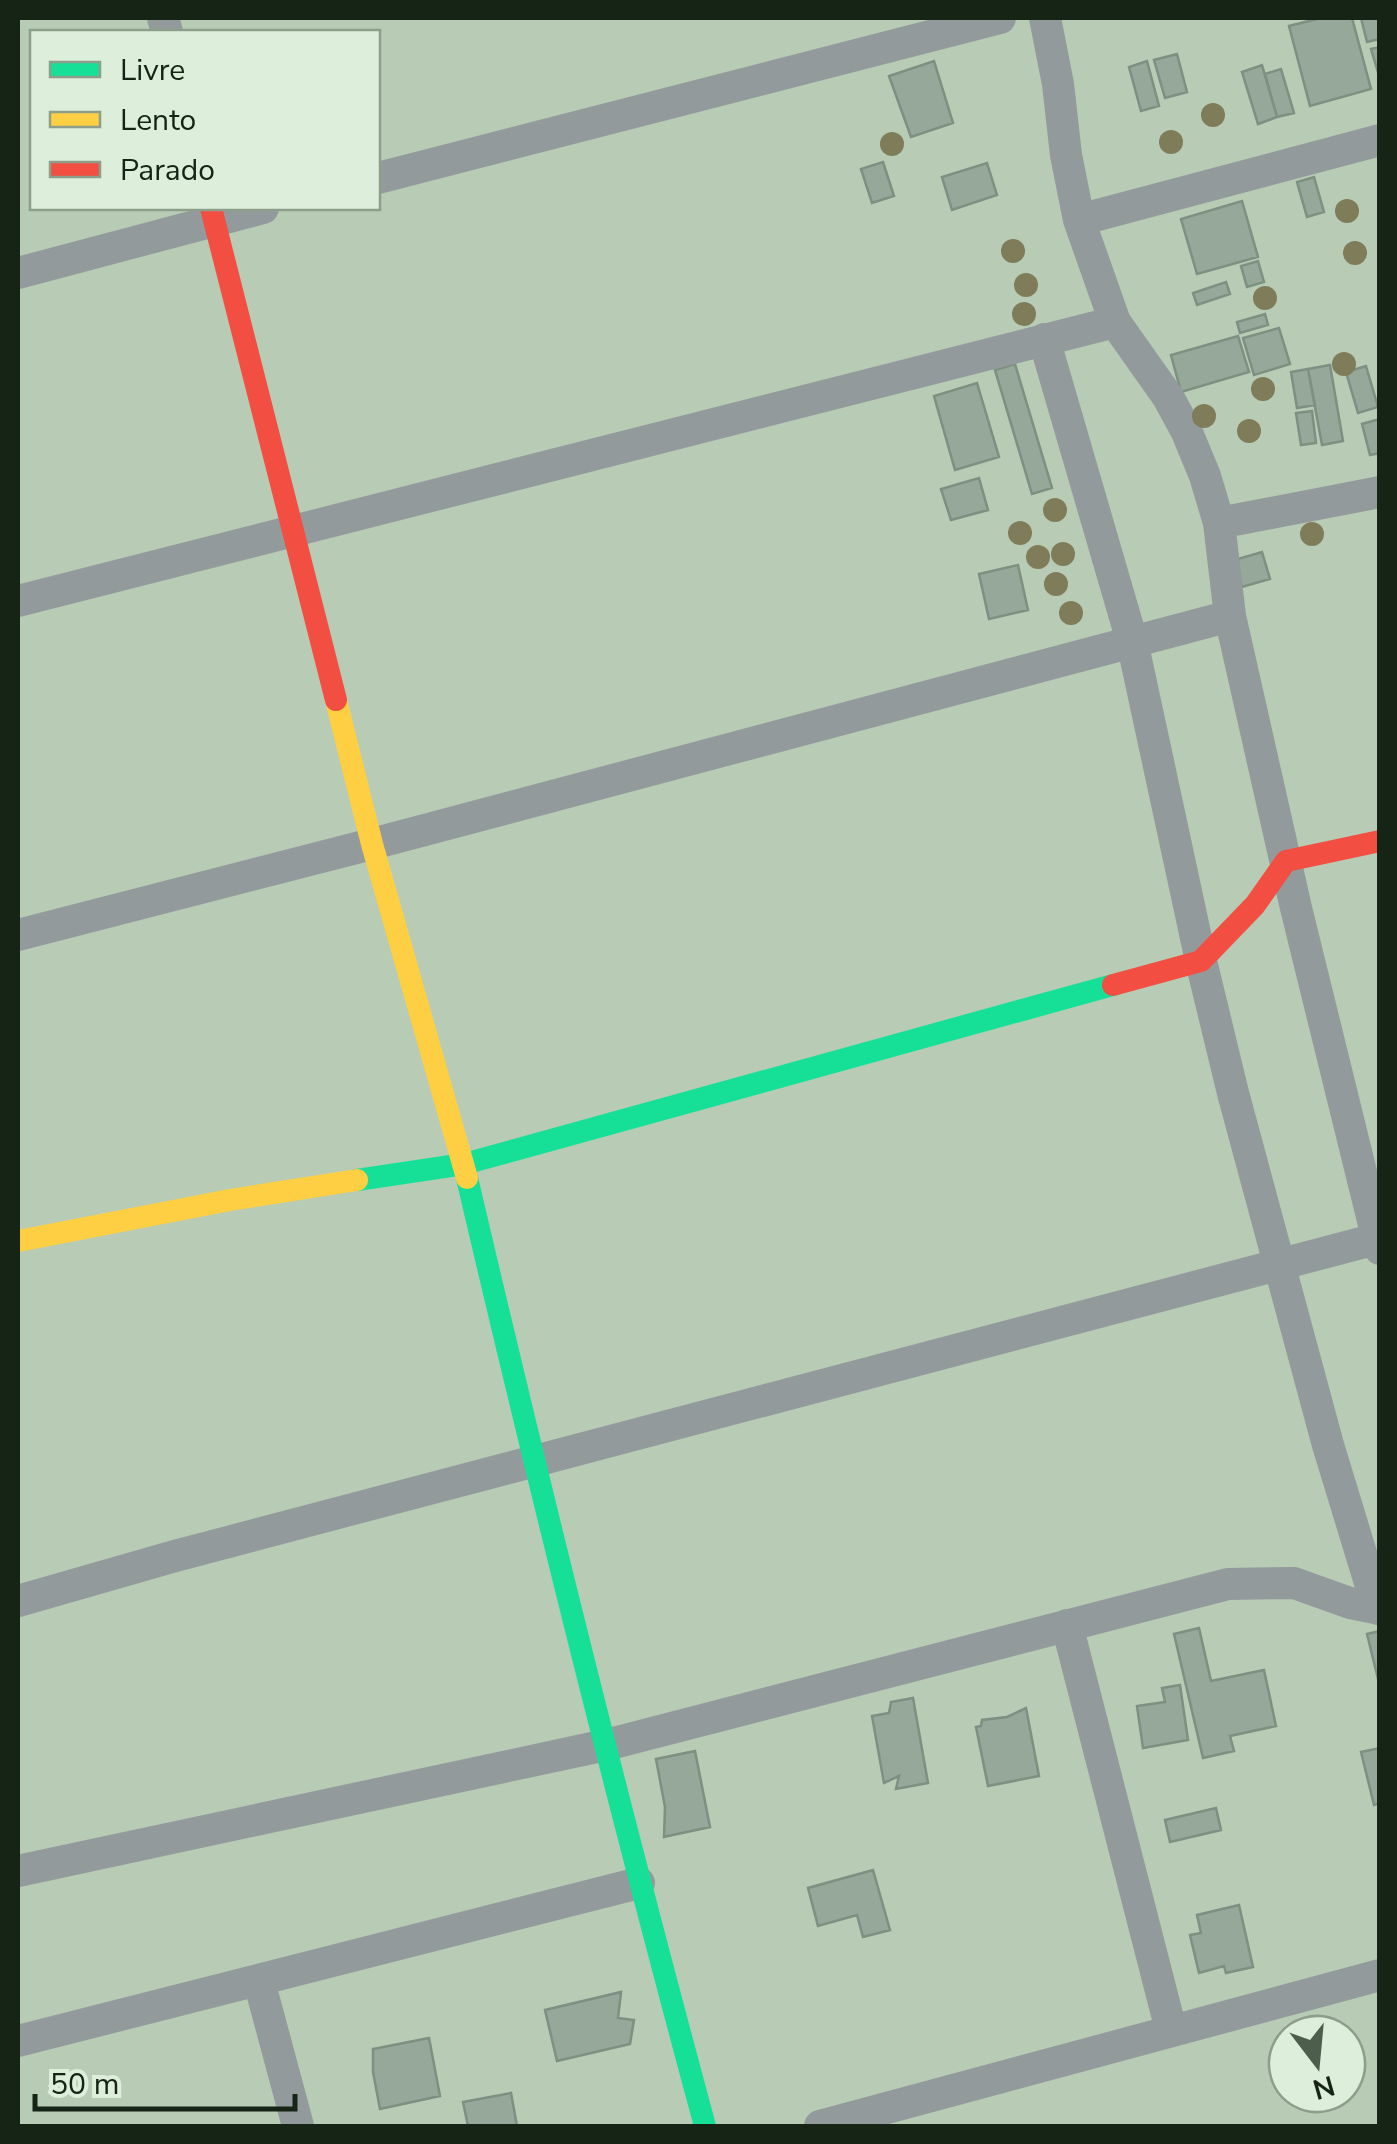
<svg xmlns="http://www.w3.org/2000/svg" width="1397" height="2144" viewBox="0 0 1397 2144" font-family="'Nunito Sans',sans-serif">
<style>
.building{fill:#95a89a;stroke:#7d9081;stroke-width:2.5}
.lines{fill:none;stroke-linecap:round;stroke-linejoin:round}
.street{stroke:#939a9c;stroke-width:32}
.fast{stroke:#16e098;stroke-width:22}
.slow{stroke:#ffcf43;stroke-width:22}
.jam{stroke:#f24e42;stroke-width:22}
.tree{fill:#7f7c59}
</style>
<rect width="100%" height="100%" fill="#b7cbb5"/>
<!-- building -->
<path class="building" d="M 1321,18 L 1352,18 L 1371,89 L 1310,106 L 1289,26 Z
M 1361,18 L 1380,18 L 1380,39 L 1367,42 Z
M 1380,47 L 1380,79 L 1371,49 Z
M 1177,54 L 1187,92 L 1165,98 L 1154,60 Z
M 934,61 L 953,123 L 911,137 L 889,76 Z
M 1147,61 L 1159,106 L 1141,111 L 1129,67 Z
M 1262,65 L 1277,117 L 1258,124 L 1242,72 Z
M 1281,69 L 1294,113 L 1277,117 L 1265,74 Z
M 883,162 L 894,196 L 872,203 L 861,169 Z
M 987,163 L 997,195 L 952,210 L 942,177 Z
M 1314,177 L 1324,212 L 1307,217 L 1297,182 Z
M 1242,201 L 1258,257 L 1197,274 L 1181,219 Z
M 1258,261 L 1264,282 L 1247,287 L 1241,266 Z
M 1226,282 L 1230,294 L 1197,305 L 1193,293 Z
M 1265,314 L 1268,325 L 1240,333 L 1237,322 Z
M 1279,328 L 1290,364 L 1254,375 L 1243,338 Z
M 1238,336 L 1249,372 L 1181,392 L 1171,355 Z
M 1015,364 L 1052,488 L 1032,494 L 995,370 Z
M 1330,365 L 1343,441 L 1322,445 L 1308,369 Z
M 1366,366 L 1378,407 L 1358,413 L 1346,372 Z
M 1308,369 L 1315,405 L 1297,408 L 1291,372 Z
M 977,383 L 999,457 L 955,470 L 934,396 Z
M 1312,411 L 1316,443 L 1301,445 L 1296,413 Z
M 1380,419 L 1380,453 L 1370,455 L 1362,424 Z
M 979,478 L 988,510 L 951,520 L 941,489 Z
M 1262,552 L 1270,579 L 1242,587 L 1234,560 Z
M 1018,565 L 1028,610 L 989,619 L 979,574 Z
M 1199,1628 L 1211,1681 L 1264,1670 L 1276,1726 L 1230,1736 L 1234,1751 L 1203,1758 L 1174,1634 Z
M 1380,1631 L 1380,1687 L 1367,1634 Z
M 1180,1685 L 1188,1740 L 1143,1748 L 1137,1706 L 1165,1702 L 1162,1688 Z
M 913,1698 L 928,1783 L 896,1789 L 899,1776 L 884,1783 L 872,1716 L 889,1713 L 891,1702 Z
M 1026,1708 L 1039,1776 L 988,1786 L 976,1727 L 981,1726 L 982,1720 L 1007,1717 Z
M 1380,1748 L 1380,1803 L 1374,1805 L 1361,1752 Z
M 695,1751 L 710,1827 L 664,1837 L 665,1807 L 656,1759 Z
M 1216,1808 L 1221,1830 L 1170,1842 L 1165,1820 Z
M 873,1870 L 890,1930 L 863,1937 L 857,1915 L 818,1926 L 808,1888 Z
M 1239,1905 L 1253,1967 L 1226,1973 L 1224,1966 L 1199,1973 L 1190,1935 L 1201,1933 L 1197,1915 Z
M 621,1992 L 618,2018 L 634,2020 L 630,2044 L 557,2061 L 545,2010 Z
M 429,2038 L 440,2096 L 380,2109 L 373,2072 L 373,2049 Z
M 511,2093 L 517,2126 L 468,2126 L 463,2102 Z"/>
<g class="lines">
<!-- street -->
<path class="street" d="M 163,18 L 167,32
M 1045,18 L 1058,84 L 1066,155 L 1079,220 L 1115,322 L 1168,397 L 1186,430 L 1205,476 L 1219,523 L 1230,616 L 1296,908 L 1380,1249
M 378,178 L 1000,18
M 1079,220 L 1380,140
M 18,273 L 263,208
M 1044,339 L 1132,641 L 1201,961 L 1233,1093 L 1328,1445 L 1378,1609
M 1219,523 L 1380,492
M 18,601 L 1115,322
M 18,935 L 372,844 L 1230,616
M 18,1601 L 175,1556 L 1380,1238
M 1067,1625 L 1171,2030
M 18,1871 L 606,1745 L 1228,1584 L 1294,1583 L 1350,1603 L 1380,1609
M 259,1981 L 298,2126
M 18,2041 L 639,1883
M 820,2126 L 1380,1975"/>
<!-- fast -->
<path class="fast" d="M 467,1178 C 541,1495 620,1812 705,2126
M 357,1180 L 464,1164 L 1113,985"/>
<!-- slow -->
<path class="slow" d="M 336,700 L 372,844 L 467,1178
M 18,1241 L 230,1200 L 357,1180"/>
<!-- jam -->
<path class="jam" d="M 211,208 L 336,700
M 1113,985 L 1201,961 L 1255,905 L 1286,861 L 1380,841"/>
</g>
<!-- trees -->
<g class="tree">
<circle cx="1213" cy="115" r="12"/>
<circle cx="1171" cy="142" r="12"/>
<circle cx="892" cy="144" r="12"/>
<circle cx="1347" cy="211" r="12"/>
<circle cx="1013" cy="251" r="12"/>
<circle cx="1355" cy="253" r="12"/>
<circle cx="1026" cy="285" r="12"/>
<circle cx="1265" cy="298" r="12"/>
<circle cx="1024" cy="314" r="12"/>
<circle cx="1344" cy="364" r="12"/>
<circle cx="1263" cy="389" r="12"/>
<circle cx="1204" cy="416" r="12"/>
<circle cx="1249" cy="431" r="12"/>
<circle cx="1055" cy="510" r="12"/>
<circle cx="1020" cy="533" r="12"/>
<circle cx="1312" cy="534" r="12"/>
<circle cx="1063" cy="554" r="12"/>
<circle cx="1038" cy="557" r="12"/>
<circle cx="1056" cy="584" r="12"/>
<circle cx="1071" cy="613" r="12"/>
</g>
<!-- border -->
<rect width="1397" height="2144" fill="none" stroke="#162415" stroke-width="40"/>
<!-- legend -->
<rect x="30" y="30" width="350" height="180" fill="#ddefda" stroke="#8d9e8b" stroke-width="2.5"/>
<rect x="50" y="62" width="50" height="15" fill="#16e098" stroke="#8d9e8b" stroke-width="2.5"/>
<text x="120" y="80" font-size="30" fill="#162415">Livre</text>
<rect x="50" y="112" width="50" height="15" fill="#ffcf43" stroke="#8d9e8b" stroke-width="2.5"/>
<text x="120" y="130" font-size="30" fill="#162415">Lento</text>
<rect x="50" y="162" width="50" height="15" fill="#f24e42" stroke="#8d9e8b" stroke-width="2.5"/>
<text x="120" y="180" font-size="30" fill="#162415">Parado</text>
<!-- north arrow -->
<g transform="translate(1317 2064) rotate(164)"><circle r="48" fill="#ddefda" stroke="#8d9e8b" stroke-width="2.5"/>
<path d="M0-8L18 38L0 25L-18 38Z" fill="#4e5e4d"/>
<text y="-15" font-size="28" font-weight="bold" text-anchor="middle" fill="#162415">N</text>
</g>
<!-- scale -->
<path d="M35 2094v15h260v-15" fill="none" stroke="#162415" stroke-width="5"/>
<text x="50" y="2094" font-size="30" fill="#162415" stroke="#ddefda" stroke-width="8" paint-order="stroke">50 m</text>
</svg>
